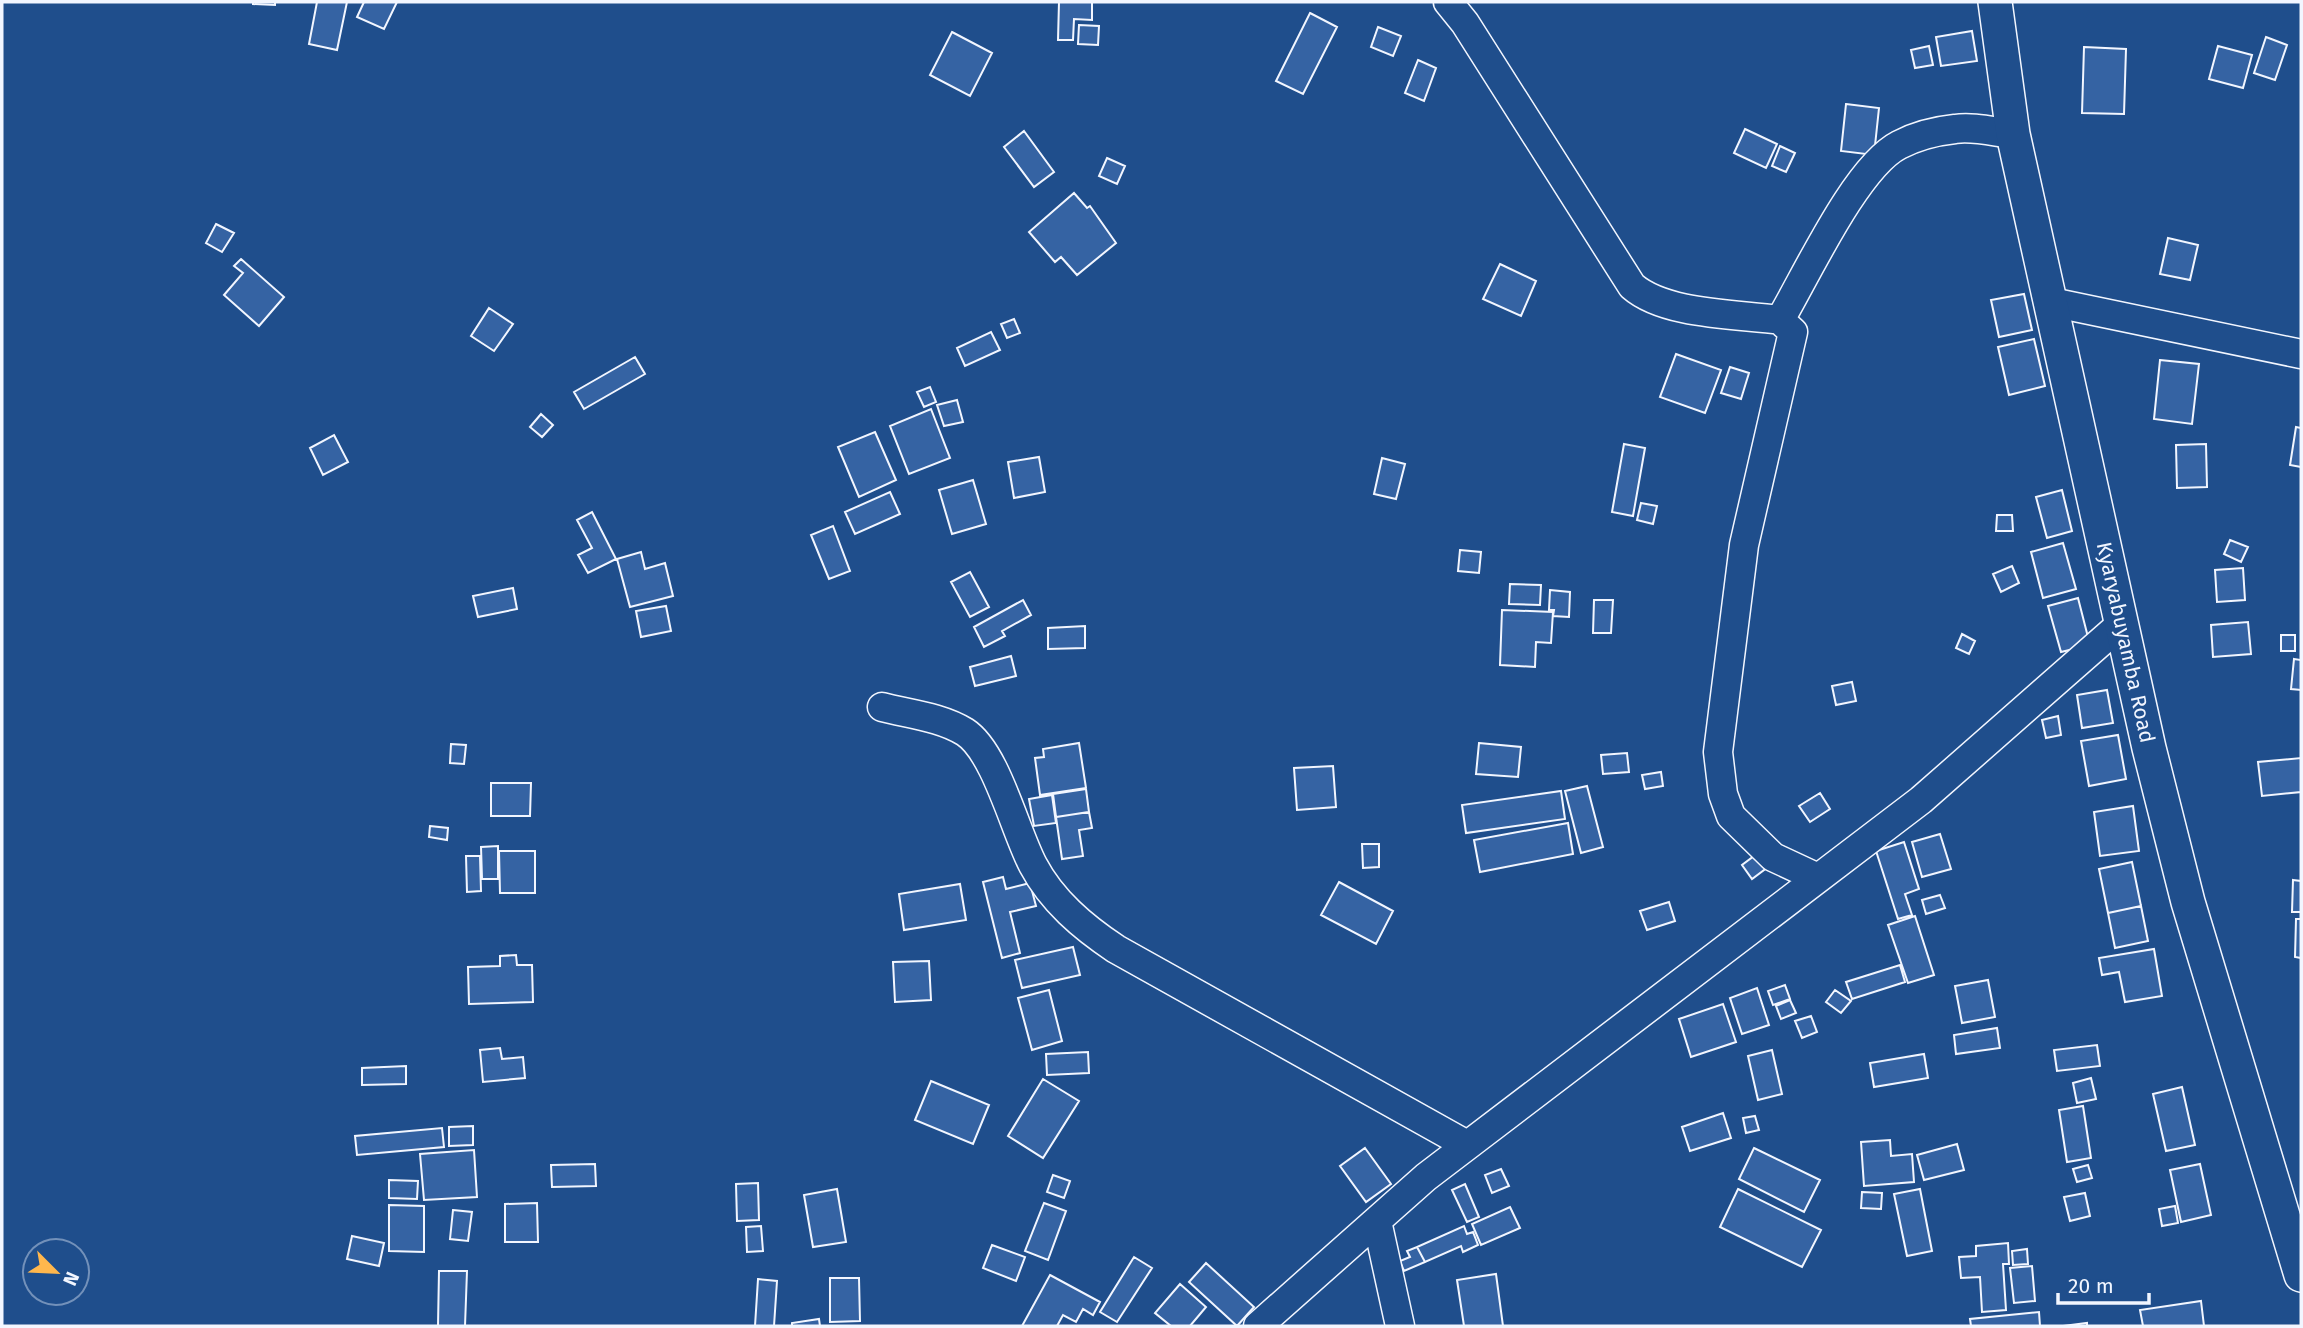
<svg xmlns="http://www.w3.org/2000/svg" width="2303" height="1328" viewBox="0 0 2303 1328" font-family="'Fira Sans',sans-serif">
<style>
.building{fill:#3563a3;stroke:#f2f6ff;stroke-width:2}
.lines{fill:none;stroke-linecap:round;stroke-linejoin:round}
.minor-casing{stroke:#f2f6ff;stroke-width:31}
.tertiary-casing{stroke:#f2f6ff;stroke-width:36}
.minor{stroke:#1f4e8c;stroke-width:28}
.tertiary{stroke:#1f4e8c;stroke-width:33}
.labels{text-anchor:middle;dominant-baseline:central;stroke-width:5;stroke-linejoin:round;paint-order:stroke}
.street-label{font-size:21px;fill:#f2f6ff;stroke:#1f4e8c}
</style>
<rect width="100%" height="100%" fill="#1f4e8c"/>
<!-- building -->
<path class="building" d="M 253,2 L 275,2 L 275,5 L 253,4 Z
M 317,2 L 347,2 L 337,50 L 309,44 Z
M 364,2 L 397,2 L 384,29 L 357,17 Z
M 1059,2 L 1092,2 L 1092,20 L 1074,19 L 1073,40 L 1058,40 Z
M 1310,13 L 1337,27 L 1303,94 L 1276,81 Z
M 1079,25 L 1099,26 L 1098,45 L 1078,44 Z
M 1378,27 L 1401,36 L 1393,56 L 1371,47 Z
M 1972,31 L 1977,61 L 1941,66 L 1936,37 Z
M 952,32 L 992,53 L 970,96 L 930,75 Z
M 2266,37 L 2287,45 L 2275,80 L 2254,73 Z
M 1929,46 L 1933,65 L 1915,68 L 1911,50 Z
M 2218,46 L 2252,55 L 2243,88 L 2209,79 Z
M 2084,47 L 2126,49 L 2124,114 L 2082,113 Z
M 1418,60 L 1436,68 L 1424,101 L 1405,93 Z
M 1846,104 L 1879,108 L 1874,155 L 1841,151 Z
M 1745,129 L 1777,144 L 1766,168 L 1734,153 Z
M 1024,131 L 1054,172 L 1034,187 L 1004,147 Z
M 1780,146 L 1795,153 L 1786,172 L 1772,166 Z
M 1107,158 L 1125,166 L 1117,184 L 1099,176 Z
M 1074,193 L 1087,208 L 1090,206 L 1116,243 L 1077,275 L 1061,257 L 1055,262 L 1029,232 Z
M 216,224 L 234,233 L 222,252 L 206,243 Z
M 2168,238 L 2198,245 L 2190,280 L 2160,274 Z
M 241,259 L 284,297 L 259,326 L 224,295 L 243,273 L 234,266 Z
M 1500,264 L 1536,281 L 1521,316 L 1483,299 Z
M 2024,294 L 2032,330 L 1999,337 L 1991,300 Z
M 489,308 L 513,324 L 494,351 L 471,336 Z
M 1014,319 L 1020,333 L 1007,338 L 1001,324 Z
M 991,332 L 1000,350 L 965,366 L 957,348 Z
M 2034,339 L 2045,386 L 2009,395 L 1998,347 Z
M 1676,354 L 1721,370 L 1705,413 L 1660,397 Z
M 635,357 L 645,374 L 584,409 L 574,392 Z
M 2160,360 L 2199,364 L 2192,424 L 2154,419 Z
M 1730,367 L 1749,373 L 1741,399 L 1721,393 Z
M 930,387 L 936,402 L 924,407 L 917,392 Z
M 957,400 L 963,422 L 944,426 L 937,405 Z
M 931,409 L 950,458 L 909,474 L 890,426 Z
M 541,414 L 553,425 L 542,437 L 530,427 Z
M 2296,427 L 2301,428 L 2301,467 L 2290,465 Z
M 875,432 L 896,480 L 859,497 L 838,447 Z
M 334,435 L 348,462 L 323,475 L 310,448 Z
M 1624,444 L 1645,448 L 1633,516 L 1612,512 Z
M 2206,444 L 2207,487 L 2177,488 L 2176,445 Z
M 1039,457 L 1045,492 L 1014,498 L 1008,462 Z
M 1382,458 L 1405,464 L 1396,499 L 1374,494 Z
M 973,480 L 986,524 L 952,534 L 939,490 Z
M 2062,490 L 2072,531 L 2047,538 L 2036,497 Z
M 890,492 L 900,514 L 855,534 L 845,512 Z
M 1641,503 L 1657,506 L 1653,524 L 1637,520 Z
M 592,512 L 616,559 L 588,573 L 578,555 L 592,548 L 577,520 Z
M 1997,515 L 2012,515 L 2013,531 L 1996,531 Z
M 833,526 L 850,571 L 829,579 L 811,535 Z
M 2230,540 L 2248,547 L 2241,562 L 2224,554 Z
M 2063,543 L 2076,589 L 2043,598 L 2031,552 Z
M 1460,550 L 1481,552 L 1479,573 L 1458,571 Z
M 641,552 L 645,569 L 665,563 L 673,596 L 630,607 L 617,559 Z
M 2012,566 L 2019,583 L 2001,592 L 1993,574 Z
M 2243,568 L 2245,600 L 2217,602 L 2215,570 Z
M 970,572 L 989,607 L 970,617 L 951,582 Z
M 1510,584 L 1541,585 L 1540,605 L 1509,604 Z
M 513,588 L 517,609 L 478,617 L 473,596 Z
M 1550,590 L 1570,592 L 1569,617 L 1553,616 L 1554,610 L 1549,610 Z
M 2078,598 L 2090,645 L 2061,652 L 2048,606 Z
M 1023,600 L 1031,615 L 1002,631 L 1005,636 L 984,647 L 974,627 Z
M 1594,600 L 1613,600 L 1611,633 L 1593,633 Z
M 666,606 L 671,631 L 641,637 L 636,611 Z
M 1502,610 L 1553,612 L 1551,643 L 1536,642 L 1535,667 L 1500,665 Z
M 2248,622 L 2251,654 L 2213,657 L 2211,625 Z
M 1085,626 L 1085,648 L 1048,649 L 1048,628 Z
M 1962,634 L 1975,641 L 1969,654 L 1956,648 Z
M 2281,635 L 2295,635 L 2295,651 L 2281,651 Z
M 1011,656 L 1016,676 L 975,686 L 970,667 Z
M 2294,659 L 2301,660 L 2301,690 L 2291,689 Z
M 1852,682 L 1856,701 L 1836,705 L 1832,686 Z
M 2107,690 L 2113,723 L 2082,728 L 2077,695 Z
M 2058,716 L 2061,735 L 2046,738 L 2042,720 Z
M 2118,735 L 2126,779 L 2089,786 L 2081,741 Z
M 1079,743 L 1086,788 L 1040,795 L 1035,758 L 1044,757 L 1043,749 Z
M 1479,743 L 1521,747 L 1518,777 L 1476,774 Z
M 451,744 L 466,745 L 464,764 L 450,763 Z
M 1627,753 L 1629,772 L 1603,774 L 1601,755 Z
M 2301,758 L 2301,792 L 2262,796 L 2258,762 Z
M 1333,766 L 1336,807 L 1297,810 L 1294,768 Z
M 1661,772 L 1663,786 L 1645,789 L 1642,775 Z
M 491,783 L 531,783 L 530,816 L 491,816 Z
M 1587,786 L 1603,847 L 1581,853 L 1565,791 Z
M 1086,789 L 1089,812 L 1056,817 L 1053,794 Z
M 1561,791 L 1565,819 L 1466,833 L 1462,805 Z
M 1820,793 L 1830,809 L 1810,822 L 1799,806 Z
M 1052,795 L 1056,823 L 1034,826 L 1029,799 Z
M 2133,806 L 2139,851 L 2100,856 L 2094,812 Z
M 1089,812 L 1092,828 L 1079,830 L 1083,856 L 1062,859 L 1056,817 Z
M 1568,823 L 1573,854 L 1480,872 L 1474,840 Z
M 430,826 L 448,828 L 447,840 L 429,837 Z
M 1940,834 L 1951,869 L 1922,877 L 1912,842 Z
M 1904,842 L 1919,889 L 1905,894 L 1912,915 L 1898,919 L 1876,851 Z
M 1362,844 L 1379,844 L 1379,867 L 1363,868 Z
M 498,846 L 498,879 L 482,879 L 481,847 Z
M 499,851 L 535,851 L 535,893 L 500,893 Z
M 1758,853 L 1768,867 L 1752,879 L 1742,865 Z
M 466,856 L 480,856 L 481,891 L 467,892 Z
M 2132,862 L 2141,906 L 2108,913 L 2099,869 Z
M 1003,877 L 1006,889 L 1030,883 L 1036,906 L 1010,912 L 1020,953 L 1002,958 L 983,882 Z
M 2293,880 L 2301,881 L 2301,912 L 2292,912 Z
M 1339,882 L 1393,911 L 1376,944 L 1321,915 Z
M 960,884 L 966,920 L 904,930 L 899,894 Z
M 1940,895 L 1945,908 L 1926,914 L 1922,900 Z
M 1669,902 L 1675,921 L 1647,930 L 1640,911 Z
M 2141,906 L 2148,941 L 2115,948 L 2108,913 Z
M 1915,916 L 1934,975 L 1908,983 L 1888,925 Z
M 2296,919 L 2301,919 L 2301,958 L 2295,957 Z
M 1073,947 L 1080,975 L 1022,988 L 1015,960 Z
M 2154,949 L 2162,996 L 2125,1002 L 2119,972 L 2102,975 L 2099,958 Z
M 516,955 L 517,965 L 532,965 L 533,1002 L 469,1004 L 468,967 L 500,966 L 500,956 Z
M 929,961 L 931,1000 L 895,1002 L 893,962 Z
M 1900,965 L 1905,982 L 1852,999 L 1846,982 Z
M 1988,980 L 1995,1017 L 1962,1023 L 1955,986 Z
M 1785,985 L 1790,999 L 1773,1005 L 1768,991 Z
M 1757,988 L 1769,1025 L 1742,1034 L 1730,998 Z
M 1049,990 L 1062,1041 L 1032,1050 L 1018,998 Z
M 1835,990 L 1851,1001 L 1841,1013 L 1826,1002 Z
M 1790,1000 L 1796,1013 L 1781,1019 L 1776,1006 Z
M 1723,1004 L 1736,1042 L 1691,1057 L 1679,1019 Z
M 1811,1016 L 1817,1032 L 1802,1038 L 1795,1021 Z
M 1997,1028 L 2000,1048 L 1956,1054 L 1954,1035 Z
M 2097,1045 L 2100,1066 L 2057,1071 L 2054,1050 Z
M 500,1048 L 502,1059 L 523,1057 L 525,1078 L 483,1082 L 480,1050 Z
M 1772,1050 L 1782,1094 L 1758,1100 L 1748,1056 Z
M 1088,1052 L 1089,1073 L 1047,1075 L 1046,1054 Z
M 1924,1054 L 1928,1078 L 1874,1087 L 1870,1063 Z
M 406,1066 L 406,1084 L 362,1085 L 362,1068 Z
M 2091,1078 L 2096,1099 L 2077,1103 L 2073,1083 Z
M 1043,1079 L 1079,1101 L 1043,1158 L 1008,1136 Z
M 931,1081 L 989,1105 L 973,1144 L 915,1120 Z
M 2182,1087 L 2195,1145 L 2166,1151 L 2153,1094 Z
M 2083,1106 L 2091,1158 L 2067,1162 L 2059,1110 Z
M 1723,1113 L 1731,1138 L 1690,1151 L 1682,1127 Z
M 1755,1116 L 1759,1130 L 1746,1133 L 1743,1118 Z
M 473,1126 L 473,1145 L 449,1146 L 449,1127 Z
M 442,1128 L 444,1147 L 357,1155 L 355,1136 Z
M 1890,1140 L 1891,1156 L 1912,1154 L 1914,1182 L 1864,1186 L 1861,1142 Z
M 1957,1144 L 1964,1170 L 1924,1180 L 1917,1155 Z
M 1365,1148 L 1391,1184 L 1366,1202 L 1340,1166 Z
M 1754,1148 L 1820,1180 L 1804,1212 L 1739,1179 Z
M 474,1150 L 477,1197 L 424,1200 L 420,1154 Z
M 595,1164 L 596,1186 L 552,1187 L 551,1165 Z
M 2200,1164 L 2211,1215 L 2181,1222 L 2170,1170 Z
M 2088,1165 L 2092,1178 L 2077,1182 L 2073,1169 Z
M 1501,1169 L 1509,1186 L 1492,1193 L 1485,1175 Z
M 1053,1175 L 1070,1181 L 1064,1198 L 1047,1192 Z
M 389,1180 L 418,1181 L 417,1199 L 389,1198 Z
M 758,1183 L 759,1220 L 737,1221 L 736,1184 Z
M 1465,1184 L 1479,1217 L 1467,1222 L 1452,1190 Z
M 837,1189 L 846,1242 L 813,1247 L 804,1195 Z
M 1738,1189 L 1821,1230 L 1802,1267 L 1720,1227 Z
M 1920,1189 L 1932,1251 L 1907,1256 L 1894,1194 Z
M 1862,1192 L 1882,1193 L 1881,1209 L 1861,1208 Z
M 2085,1193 L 2090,1216 L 2070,1221 L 2064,1197 Z
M 537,1203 L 538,1242 L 505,1242 L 505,1204 Z
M 1044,1203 L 1066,1211 L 1048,1260 L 1025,1251 Z
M 389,1205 L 424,1206 L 424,1252 L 389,1251 Z
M 2175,1206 L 2178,1223 L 2162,1226 L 2159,1209 Z
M 1510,1207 L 1520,1228 L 1481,1245 L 1472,1224 Z
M 453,1210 L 472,1212 L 468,1241 L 450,1239 Z
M 761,1226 L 763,1251 L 747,1252 L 746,1227 Z
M 1464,1226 L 1467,1234 L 1473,1232 L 1478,1245 L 1463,1252 L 1461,1246 L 1425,1262 L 1417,1247 Z
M 352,1236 L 384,1243 L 379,1266 L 347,1259 Z
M 2008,1243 L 2009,1264 L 2003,1264 L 2006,1310 L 1982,1312 L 1980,1277 L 1961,1278 L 1959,1257 L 1976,1256 L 1976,1246 Z
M 992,1245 L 1025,1257 L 1016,1281 L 983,1268 Z
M 1417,1247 L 1425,1262 L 1404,1271 L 1400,1261 L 1410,1257 L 1407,1251 Z
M 2027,1249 L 2028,1264 L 2013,1265 L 2012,1251 Z
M 1134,1257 L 1152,1268 L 1117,1322 L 1100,1312 Z
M 1206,1263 L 1254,1307 L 1237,1326 L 1189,1282 Z
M 2032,1266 L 2035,1301 L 2014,1303 L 2010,1268 Z
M 439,1271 L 467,1271 L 465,1326 L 438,1326 Z
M 1496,1274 L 1503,1326 L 1464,1326 L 1457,1280 Z
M 1050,1275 L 1100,1302 L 1093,1315 L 1083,1309 L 1076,1322 L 1063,1315 L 1057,1326 L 1022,1326 Z
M 830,1278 L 859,1278 L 860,1321 L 830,1322 Z
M 758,1279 L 777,1281 L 774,1326 L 755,1326 Z
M 1180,1284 L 1206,1307 L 1190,1326 L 1171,1326 L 1155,1313 Z
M 2201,1301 L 2204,1326 L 2143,1326 L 2140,1310 Z
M 2039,1312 L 2040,1326 L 1971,1326 L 1970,1319 Z
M 819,1319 L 820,1326 L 792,1326 L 792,1323 Z
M 2087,1323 L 2087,1326 L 2063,1326 Z"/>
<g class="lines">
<defs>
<path id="minor" d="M 1448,2 L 1465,23 L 1632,286 C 1665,315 1737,314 1780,320
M 2051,302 L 2301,354
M 882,707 C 909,714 941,717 965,732 C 996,752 1015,831 1033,865 C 1052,901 1083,927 1116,949 L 1467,1145
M 1818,878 L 1773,857 L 1731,816 L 1723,794 L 1718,752 L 1744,545 L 1793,332 L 1780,320 C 1806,276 1856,167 1899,145 C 1916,136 1936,131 1955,129 C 1973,126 1995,132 2013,134
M 1377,1221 L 1400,1326
M 1258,1326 L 1426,1177 L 1921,800 L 2119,626"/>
<g id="tertiary">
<path id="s1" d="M 1995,2 L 2013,134 L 2149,748 L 2188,902 L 2301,1275"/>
</g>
</defs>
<!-- minor casing -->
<use href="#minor" class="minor-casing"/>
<!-- tertiary casing -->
<use href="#tertiary" class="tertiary-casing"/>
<!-- minor -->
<use href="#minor" class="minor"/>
<!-- tertiary -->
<use href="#tertiary" class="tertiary"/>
</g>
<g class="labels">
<!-- street labels -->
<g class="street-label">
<text stroke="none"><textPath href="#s1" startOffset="654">Kyaryabuyamba Road</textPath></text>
</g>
</g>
<!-- border -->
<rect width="2303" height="1328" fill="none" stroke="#f2f6ff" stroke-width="7"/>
<!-- north arrow -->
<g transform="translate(56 1272) rotate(114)"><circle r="33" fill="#1f4e8c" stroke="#7391ba" stroke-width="2"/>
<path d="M0-5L12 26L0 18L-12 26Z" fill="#ffb74d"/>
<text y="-10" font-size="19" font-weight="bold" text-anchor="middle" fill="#f2f6ff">N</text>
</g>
<!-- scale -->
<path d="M2058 1293v10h91v-10" fill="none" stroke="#f2f6ff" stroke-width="3.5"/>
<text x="2068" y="1293" font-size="21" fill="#f2f6ff" stroke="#1f4e8c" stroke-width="5" paint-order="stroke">20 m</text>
</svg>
